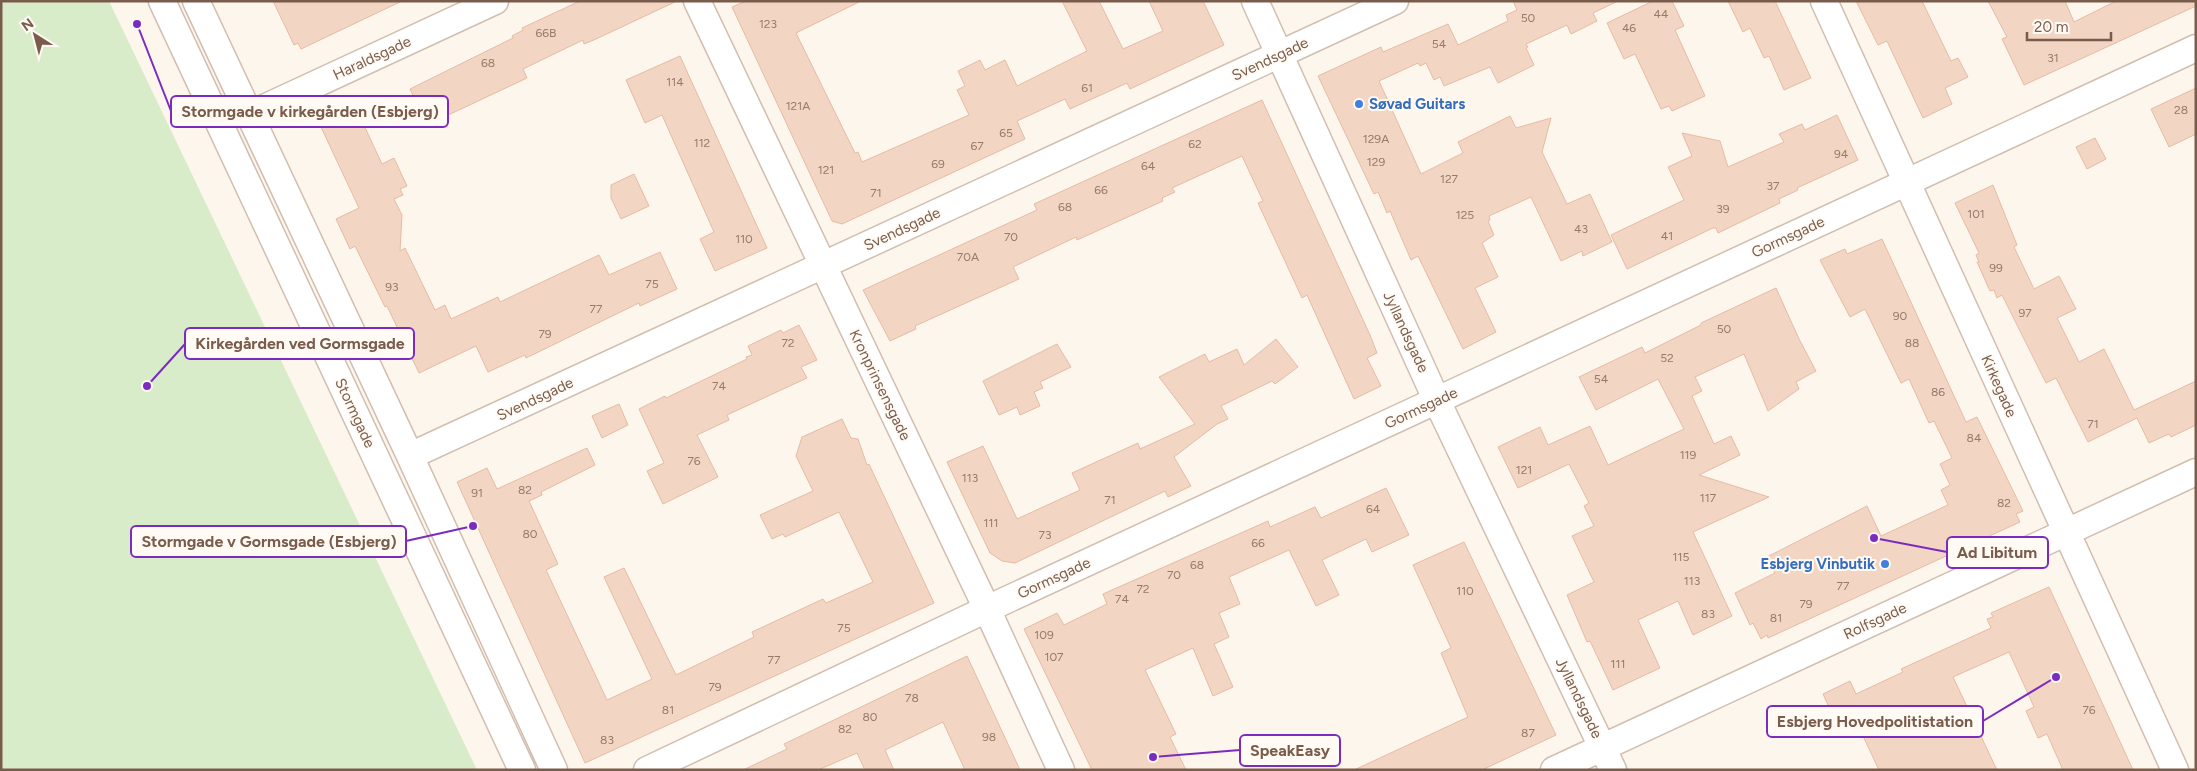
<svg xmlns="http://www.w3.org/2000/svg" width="2197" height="771" viewBox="0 0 2197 771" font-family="Figtree,sans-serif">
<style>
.green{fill:#d8ecc9}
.building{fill:#f3d5c3;stroke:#e6bba3}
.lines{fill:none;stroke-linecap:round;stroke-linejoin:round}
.minor-casing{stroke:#d1beb0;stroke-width:29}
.minor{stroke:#fff;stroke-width:26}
.shop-dot{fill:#3f7fe0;stroke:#fffaf3;stroke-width:2}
.labels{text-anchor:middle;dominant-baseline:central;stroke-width:4;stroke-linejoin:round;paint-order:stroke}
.number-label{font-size:12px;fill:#987a6a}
.street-label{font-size:15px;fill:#7a5c4d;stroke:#fffaf3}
.shop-label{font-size:15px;font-weight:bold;fill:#366cbe;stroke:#fffaf3;text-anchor:start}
.leader{fill:none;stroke:#7b2cbf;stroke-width:2}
.callout-dot{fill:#7b2cbf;stroke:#fffaf3;stroke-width:2}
.callout{fill:#fffaf3;stroke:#7b2cbf;stroke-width:2}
.callout-label{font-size:16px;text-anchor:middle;font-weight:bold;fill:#7a5c4d}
</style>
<rect width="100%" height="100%" fill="#fdf6ec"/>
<!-- green -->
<path class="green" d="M 1,1 L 109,1 L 477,770 L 1,770 Z"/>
<!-- building -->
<path class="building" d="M 273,1 L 402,1 L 301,49 L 298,43 L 294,45 Z
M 580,1 L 677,1 L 596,39 L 584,44 L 583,40 L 523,69 L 527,78 L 427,125 L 410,89 L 513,38 L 512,36 L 523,30 L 522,28 Z
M 746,1 L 861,1 L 796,33 L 855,153 L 858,152 L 862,162 L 969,115 L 957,90 L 965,86 L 958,71 L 980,60 L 985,70 L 1005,60 L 1017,86 L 1087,51 L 1062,1 L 1099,1 L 1123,49 L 1163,31 L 1149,1 L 1203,1 L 1224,45 L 1130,89 L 1127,83 L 1070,109 L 1065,99 L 1017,121 L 1025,139 L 842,224 L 832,221 L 732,7 Z
M 1513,1 L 1618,1 L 1593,13 L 1597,21 L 1571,34 L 1567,25 L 1526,44 L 1528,47 L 1526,48 L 1534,65 L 1498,83 L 1490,67 L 1444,86 L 1440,77 L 1434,80 L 1426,63 L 1420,66 L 1418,63 L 1379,81 L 1421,174 L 1463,153 L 1458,142 L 1510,116 L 1516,128 L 1551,118 L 1542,152 L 1567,204 L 1590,194 L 1612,242 L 1583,256 L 1582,251 L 1561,261 L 1531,197 L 1489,216 L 1490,220 L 1488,221 L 1494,235 L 1482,243 L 1498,277 L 1475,288 L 1496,332 L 1463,349 L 1418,256 L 1411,260 L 1390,211 L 1387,213 L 1378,192 L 1374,194 L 1318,76 L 1381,47 L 1383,52 L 1448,24 L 1458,45 L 1508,21 L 1506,15 L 1517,10 Z
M 1653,1 L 1672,1 L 1684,26 L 1675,30 L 1705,96 L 1672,111 L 1669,106 L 1661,109 L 1635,54 L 1624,59 L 1607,23 Z
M 1728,1 L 1775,1 L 1811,78 L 1784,90 L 1769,56 L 1764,58 L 1750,28 L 1743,32 Z
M 1856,1 L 1922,1 L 1951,61 L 1958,58 L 1968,77 L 1945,88 L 1952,104 L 1923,118 L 1887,41 L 1878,45 Z
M 1988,1 L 2065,1 L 2074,22 L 2116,1 L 2196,1 L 2196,6 L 2024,85 L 2002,39 L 2007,37 Z
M 680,56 L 767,248 L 715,271 L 700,239 L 714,232 L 662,115 L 645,123 L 626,80 Z
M 2196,88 L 2196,134 L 2169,147 L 2151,109 Z
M 1262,100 L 1370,335 L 1377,353 L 1367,358 L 1381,386 L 1354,399 L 1307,295 L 1302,298 L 1258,203 L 1263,201 L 1242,156 L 1172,188 L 1175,192 L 1162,198 L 1163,201 L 1077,240 L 1076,237 L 1013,267 L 1019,279 L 915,326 L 916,329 L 890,341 L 863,290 L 1037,210 L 1034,204 Z
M 356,108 L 382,164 L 394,158 L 407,186 L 400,189 L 403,195 L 394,199 L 402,215 L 400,251 L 405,248 L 435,310 L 445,305 L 451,319 L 498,297 L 500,302 L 599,255 L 609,275 L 660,252 L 677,289 L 640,306 L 639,303 L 526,358 L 525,355 L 488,372 L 476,346 L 419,373 L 387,306 L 385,307 L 355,246 L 350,249 L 336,219 L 359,208 L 320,125 Z
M 1837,115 L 1858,160 L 1797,188 L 1798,190 L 1779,199 L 1780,203 L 1718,233 L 1716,228 L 1713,228 L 1627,269 L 1611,235 L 1684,200 L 1668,167 L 1692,156 L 1682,133 L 1720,141 L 1728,167 L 1784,142 L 1779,134 L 1802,124 L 1805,130 Z
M 2095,138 L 2106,159 L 2087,169 L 2076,147 Z
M 634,174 L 649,206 L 621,219 L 611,198 L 611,185 Z
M 1993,185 L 2017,245 L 2014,247 L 2034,289 L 2059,276 L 2076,309 L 2057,318 L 2079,362 L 2104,349 L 2134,410 L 2196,381 L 2196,425 L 2171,437 L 2169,434 L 2149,443 L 2137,418 L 2088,442 L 2056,378 L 2046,383 L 2002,295 L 1997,298 L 1994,290 L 1990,291 L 1977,262 L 1979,262 L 1976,255 L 1979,253 L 1955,203 Z
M 1882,239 L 1966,422 L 1977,417 L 2023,511 L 2016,514 L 2020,522 L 1768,638 L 1767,635 L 1761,639 L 1753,623 L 1750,625 L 1735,593 L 1775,573 L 1767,557 L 1867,506 L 1881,536 L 1948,505 L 1941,490 L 1950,485 L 1940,464 L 1952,458 L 1934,421 L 1929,423 L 1909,379 L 1901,383 L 1865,309 L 1850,317 L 1820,260 L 1845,249 L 1847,254 Z
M 1776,288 L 1799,339 L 1816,371 L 1796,382 L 1799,389 L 1768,411 L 1744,354 L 1695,377 L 1702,391 L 1692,396 L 1714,444 L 1731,436 L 1740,455 L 1699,475 L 1769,497 L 1693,532 L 1732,616 L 1693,635 L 1678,601 L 1638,620 L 1660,668 L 1613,690 L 1590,641 L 1587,642 L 1567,595 L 1594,582 L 1572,536 L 1594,526 L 1584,506 L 1589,503 L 1569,464 L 1518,488 L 1498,447 L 1540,427 L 1548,445 L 1590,426 L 1608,465 L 1684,429 L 1658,379 L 1596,410 L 1579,377 L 1642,347 L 1645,353 L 1701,325 L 1701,323 Z
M 799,325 L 817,360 L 801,367 L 807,378 L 727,415 L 729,420 L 697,435 L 718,477 L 663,504 L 647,471 L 664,463 L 639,409 L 665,396 L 666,398 L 747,359 L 746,357 L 752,355 L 748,346 L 781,330 L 783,333 Z
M 1276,339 L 1298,367 L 1275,384 L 1272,381 L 1221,406 L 1228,419 L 1217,424 L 1174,457 L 1191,486 L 1168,497 L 1165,491 L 1015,563 L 1002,561 L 990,553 L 947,462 L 983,446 L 1017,519 L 1080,490 L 1072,473 L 1138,443 L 1140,449 L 1195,424 L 1159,377 L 1205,354 L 1209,362 L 1237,349 L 1244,365 Z
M 1057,344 L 1071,367 L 1040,382 L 1043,388 L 1034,392 L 1040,406 L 1020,415 L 1017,407 L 999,415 L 983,381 Z
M 619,404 L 628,425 L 602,438 L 592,416 Z
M 842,419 L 851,438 L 858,439 L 867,465 L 869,464 L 934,603 L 585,763 L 457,482 L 487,468 L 497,489 L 587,448 L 595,465 L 541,492 L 542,495 L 529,501 L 558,564 L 546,570 L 607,700 L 652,679 L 604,577 L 624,568 L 676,675 L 754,637 L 752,632 L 823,599 L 826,603 L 873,582 L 839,512 L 785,537 L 783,534 L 772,539 L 760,515 L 813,491 L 796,456 L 802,437 Z
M 1386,488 L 1409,535 L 1372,552 L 1366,539 L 1322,560 L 1339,595 L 1316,606 L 1289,550 L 1229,577 L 1240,604 L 1219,613 L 1229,637 L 1214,644 L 1233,687 L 1213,696 L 1193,648 L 1145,670 L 1176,734 L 1170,737 L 1186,770 L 1092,770 L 1024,629 L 1057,613 L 1064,625 L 1107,604 L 1103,594 L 1268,521 L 1270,527 L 1315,507 L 1321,518 Z
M 1464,542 L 1556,735 L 1482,770 L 1354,770 L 1468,717 L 1441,653 L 1451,648 L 1413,565 Z
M 2049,587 L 2133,770 L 2063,770 L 2047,734 L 2038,738 L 2026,711 L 2034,707 L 2009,652 L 1953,677 L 1997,770 L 1879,770 L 1855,719 L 1838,727 L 1823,694 L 1850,681 L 1856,694 L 1903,672 L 1901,669 L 1991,628 L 1987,619 L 1993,617 L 1991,613 Z
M 967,656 L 1020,770 L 965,770 L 943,722 L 885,750 L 894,770 L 865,770 L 857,753 L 818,770 L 743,770 L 787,749 L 784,744 Z"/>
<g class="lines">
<defs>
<path id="minor" d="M 162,1 L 522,770
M 196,1 L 410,456 L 554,770
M 697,1 L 987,609 L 1061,770
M 1255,1 L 1437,401 L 1613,770
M 1824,1 L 2175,770
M 249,115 L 495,1
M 410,456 L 1395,1
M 647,770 L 987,609 L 2196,48
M 1554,770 L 2196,472"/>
</defs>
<!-- minor casing -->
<use href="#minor" class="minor-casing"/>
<!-- minor -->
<use href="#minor" class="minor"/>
</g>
<!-- markers -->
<g class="shop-dot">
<circle cx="1359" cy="104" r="5"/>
<circle cx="1885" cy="564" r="5"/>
</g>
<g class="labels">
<!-- number labels -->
<g class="number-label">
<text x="1661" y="14">44</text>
<text x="1528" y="18">50</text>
<text x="768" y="24">123</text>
<text x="1629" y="28">46</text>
<text x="546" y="33">66B</text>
<text x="1439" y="44">54</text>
<text x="2053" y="58">31</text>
<text x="488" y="63">68</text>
<text x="675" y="82">114</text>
<text x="1087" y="88">61</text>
<text x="798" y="106">121A</text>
<text x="2181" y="110">28</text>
<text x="1006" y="133">65</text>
<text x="1376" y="139">129A</text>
<text x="702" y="143">112</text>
<text x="1195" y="144">62</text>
<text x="977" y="146">67</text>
<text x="1841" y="154">94</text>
<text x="1376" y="162">129</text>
<text x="938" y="164">69</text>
<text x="1148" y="166">64</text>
<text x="826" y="170">121</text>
<text x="1449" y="179">127</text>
<text x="1773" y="186">37</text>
<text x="1101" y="190">66</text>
<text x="876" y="193">71</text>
<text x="1065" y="207">68</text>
<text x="1723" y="209">39</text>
<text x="1976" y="214">101</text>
<text x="1465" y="215">125</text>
<text x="1581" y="229">43</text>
<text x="1667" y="236">41</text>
<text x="1011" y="237">70</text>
<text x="744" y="239">110</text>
<text x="968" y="257">70A</text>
<text x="1996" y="268">99</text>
<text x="652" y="284">75</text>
<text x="392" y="287">93</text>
<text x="596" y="309">77</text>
<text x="2025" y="313">97</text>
<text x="1900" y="316">90</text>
<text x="1724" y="329">50</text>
<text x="545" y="334">79</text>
<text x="788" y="343">72</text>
<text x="1912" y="343">88</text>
<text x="1667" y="358">52</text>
<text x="1601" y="379">54</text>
<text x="719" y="386">74</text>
<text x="1938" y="392">86</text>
<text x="2093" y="424">71</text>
<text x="1974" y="438">84</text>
<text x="1688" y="455">119</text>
<text x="694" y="461">76</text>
<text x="1524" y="470">121</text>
<text x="970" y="478">113</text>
<text x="525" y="490">82</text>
<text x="477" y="493">91</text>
<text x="1708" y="498">117</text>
<text x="1110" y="500">71</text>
<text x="2004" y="503">82</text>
<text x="1373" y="509">64</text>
<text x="991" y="523">111</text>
<text x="530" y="534">80</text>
<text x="1045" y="535">73</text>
<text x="1258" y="543">66</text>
<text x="1681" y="557">115</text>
<text x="1197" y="565">68</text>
<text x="1174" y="575">70</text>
<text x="1692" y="581">113</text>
<text x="1843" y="586">77</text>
<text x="1143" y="589">72</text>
<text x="1465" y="591">110</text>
<text x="1122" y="599">74</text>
<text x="1806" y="604">79</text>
<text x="1708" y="614">83</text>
<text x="1776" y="618">81</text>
<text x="844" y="628">75</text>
<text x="1044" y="635">109</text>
<text x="1054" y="657">107</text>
<text x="774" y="660">77</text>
<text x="1618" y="664">111</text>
<text x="715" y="687">79</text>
<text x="912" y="698">78</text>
<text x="668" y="710">81</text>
<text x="2089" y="710">76</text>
<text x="870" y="717">80</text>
<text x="845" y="729">82</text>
<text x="1528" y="733">87</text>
<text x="989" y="737">98</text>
<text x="607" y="740">83</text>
</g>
<!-- street labels -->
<g class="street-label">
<text transform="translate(372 58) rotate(-25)">Haraldsgade</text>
<text transform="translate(1270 59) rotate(-25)">Svendsgade</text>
<text transform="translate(902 229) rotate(-25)">Svendsgade</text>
<text transform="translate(1788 237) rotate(-25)">Gormsgade</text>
<text transform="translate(1406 332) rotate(65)">Jyllandsgade</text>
<text transform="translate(880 385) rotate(64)">Kronprinsensgade</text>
<text transform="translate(1999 386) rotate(66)">Kirkegade</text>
<text transform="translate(535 399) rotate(-25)">Svendsgade</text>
<text transform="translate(1421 408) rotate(-25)">Gormsgade</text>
<text transform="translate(355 413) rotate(65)">Stormgade</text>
<text transform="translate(1054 578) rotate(-25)">Gormsgade</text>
<text transform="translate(1875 621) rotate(-25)">Rolfsgade</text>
<text transform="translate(1579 698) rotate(64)">Jyllandsgade</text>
</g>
<!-- shop labels -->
<g class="shop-label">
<text x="1369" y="104">Søvad Guitars</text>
<text x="1875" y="564" text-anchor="end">Esbjerg Vinbutik</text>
</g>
</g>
<!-- callouts -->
<path class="leader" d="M137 24L171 111M147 386L185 344M473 526L406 541M1874 538L1947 552M2056 677L1983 721M1153 757L1240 750"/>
<g class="callout-dot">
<circle cx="137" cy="24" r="5"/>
<circle cx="147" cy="386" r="5"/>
<circle cx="473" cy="526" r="5"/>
<circle cx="1874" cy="538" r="5"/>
<circle cx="2056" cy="677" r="5"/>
<circle cx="1153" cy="757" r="5"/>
</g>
<g class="callout">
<rect x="171" y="96" width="277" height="31" rx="5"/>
<rect x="185" y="328" width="229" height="31" rx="5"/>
<rect x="131" y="526" width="275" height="31" rx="5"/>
<rect x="1947" y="537" width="101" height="31" rx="5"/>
<rect x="1767" y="706" width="216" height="31" rx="5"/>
<rect x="1240" y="735" width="100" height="31" rx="5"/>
</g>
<g class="callout-label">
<text x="310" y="117">Stormgade v kirkegården (Esbjerg)</text>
<text x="300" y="349">Kirkegården ved Gormsgade</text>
<text x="269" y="547">Stormgade v Gormsgade (Esbjerg)</text>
<text x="1997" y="558">Ad Libitum</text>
<text x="1875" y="727">Esbjerg Hovedpolitistation</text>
<text x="1290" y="756">SpeakEasy</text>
</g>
<!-- border -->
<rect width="2197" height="771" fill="none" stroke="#7a5c4d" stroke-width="5"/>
<!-- north arrow -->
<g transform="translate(35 35) rotate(324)" stroke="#fffaf3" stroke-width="4" paint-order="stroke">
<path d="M0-4L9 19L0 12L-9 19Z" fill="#7a5c4d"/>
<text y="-8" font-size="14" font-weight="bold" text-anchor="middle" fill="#7a5c4d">N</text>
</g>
<!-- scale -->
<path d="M2027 32v8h84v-8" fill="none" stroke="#7a5c4d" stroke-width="2.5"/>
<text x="2034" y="32" font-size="15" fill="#7a5c4d" stroke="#fffaf3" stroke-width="4" paint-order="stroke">20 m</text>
</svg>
